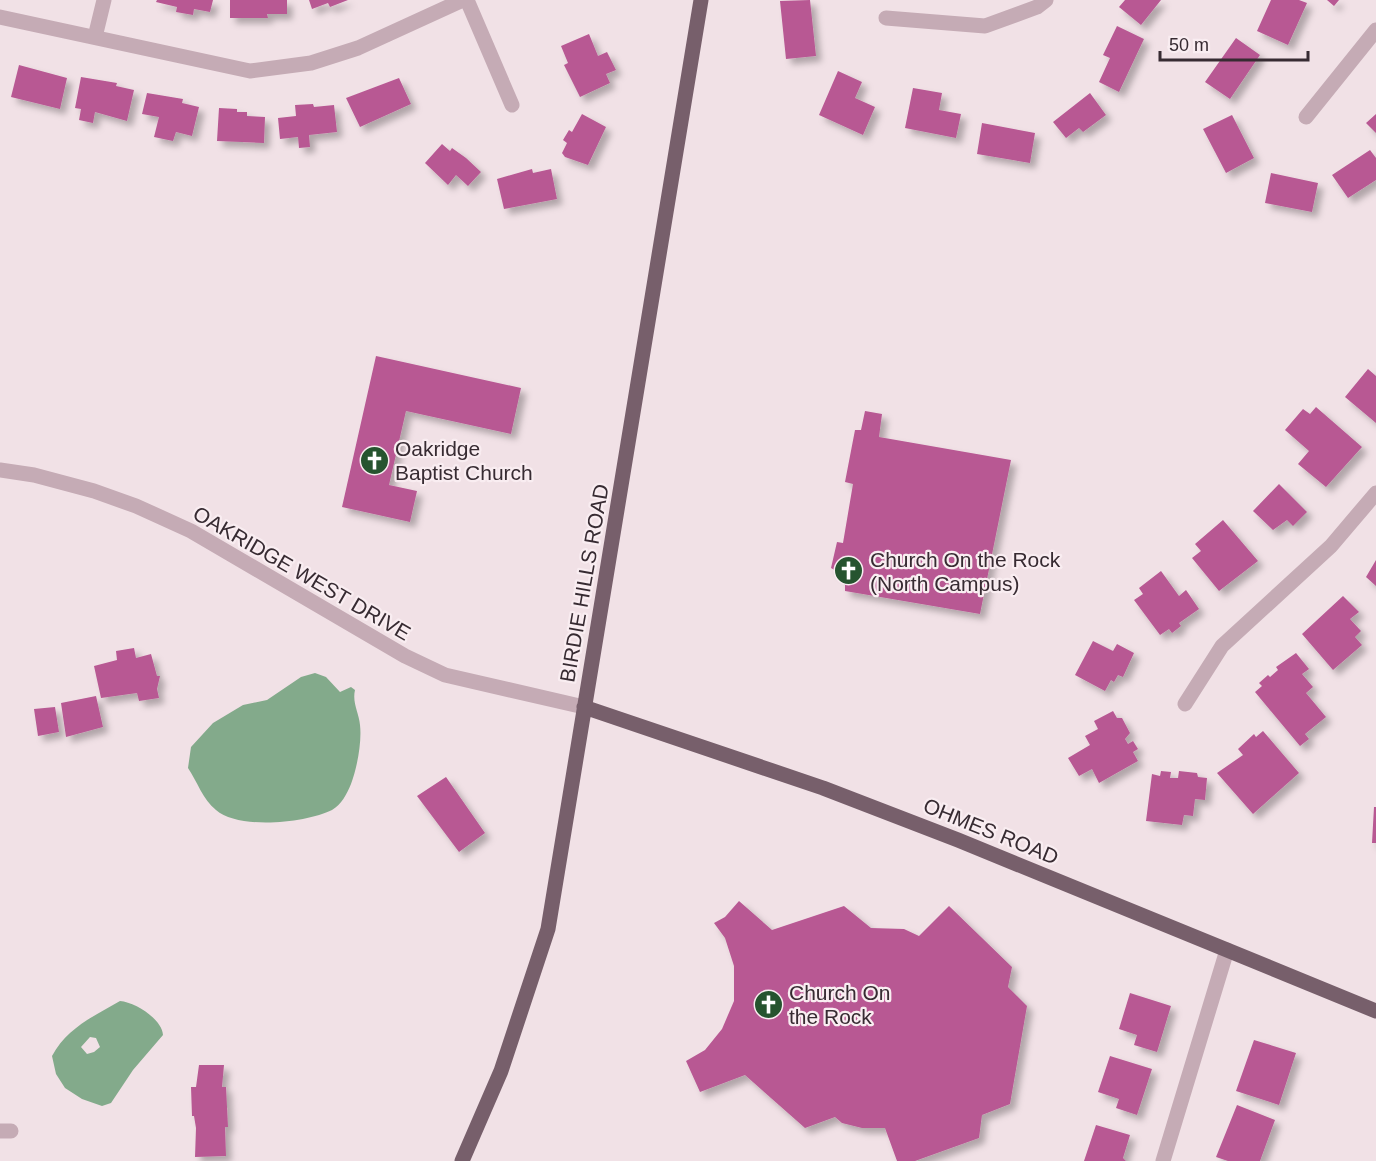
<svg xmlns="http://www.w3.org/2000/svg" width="1376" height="1161" viewBox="0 0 1376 1161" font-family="Helvetica,sans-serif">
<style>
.water{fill:#83aa8b;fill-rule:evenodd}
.building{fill:#b85893;filter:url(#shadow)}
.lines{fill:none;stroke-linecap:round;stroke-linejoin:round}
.minor{stroke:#c5abb5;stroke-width:15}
.major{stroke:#775f6b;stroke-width:15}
.labels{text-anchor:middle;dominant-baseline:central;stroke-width:4.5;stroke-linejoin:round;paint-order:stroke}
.poi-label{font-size:21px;fill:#372b32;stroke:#f9edf1;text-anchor:start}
.street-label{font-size:21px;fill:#372b32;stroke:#f9edf1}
</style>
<defs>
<filter id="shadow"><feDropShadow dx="5.5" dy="5.5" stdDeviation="3" flood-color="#0004"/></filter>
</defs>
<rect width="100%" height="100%" fill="#f1e1e6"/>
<!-- water -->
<path class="water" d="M 315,673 L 326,677 L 340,692 L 351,687 L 355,690 C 352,703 359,713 360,725 C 362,742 357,768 351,784 C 347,794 341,805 332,810 C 306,823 239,830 216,810 C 203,800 197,781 188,768 L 191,747 L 213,723 L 243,705 L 267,700 L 301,677 Z
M 120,1001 C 135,1002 162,1019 163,1035 L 133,1070 L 111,1103 L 102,1106 L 82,1099 L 65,1088 L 56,1074 L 52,1056 C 67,1028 94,1016 120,1001 ZM 90,1037 L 96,1038 L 100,1047 L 94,1052 L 87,1054 L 81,1047 Z"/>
<!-- building -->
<path class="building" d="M 157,0 L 213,0 L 210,12 L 194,9 L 193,15 L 176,12 L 177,7 L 156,2 Z
M 230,0 L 287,0 L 287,14 L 267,14 L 268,18 L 230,18 Z
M 309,0 L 348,0 L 330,7 L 328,3 L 312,9 Z
M 810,0 L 816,56 L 786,59 L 780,1 Z
M 1125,0 L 1161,0 L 1141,25 L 1119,7 Z
M 1271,0 L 1299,0 L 1307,3 L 1288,45 L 1257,31 Z
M 1327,0 L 1339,0 L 1334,6 Z
M 1117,26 L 1144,39 L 1119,92 L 1099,82 L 1110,58 L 1103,55 Z
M 589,34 L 598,56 L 607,52 L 616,70 L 606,74 L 610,83 L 580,97 L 564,65 L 568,63 L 561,46 Z
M 1236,38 L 1260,55 L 1230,99 L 1205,82 Z
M 19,65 L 67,78 L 60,109 L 11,97 Z
M 838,71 L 862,82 L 855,98 L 875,107 L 863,135 L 819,115 Z
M 81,77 L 117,83 L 116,86 L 134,90 L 127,121 L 95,112 L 93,123 L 79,120 L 81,109 L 75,108 Z
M 399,78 L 411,104 L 360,127 L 346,98 Z
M 913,88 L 942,93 L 939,110 L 961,114 L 956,138 L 905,128 Z
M 147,93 L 183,99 L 182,103 L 199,107 L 192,136 L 176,132 L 173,141 L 154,137 L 159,117 L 142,114 Z
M 1090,93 L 1106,115 L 1083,132 L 1079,128 L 1066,138 L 1053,122 Z
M 313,104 L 314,107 L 334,105 L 337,132 L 309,135 L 310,147 L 299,148 L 298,137 L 280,139 L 278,118 L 296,116 L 295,105 Z
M 219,108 L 237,109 L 237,112 L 247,112 L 247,116 L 265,117 L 264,143 L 217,141 Z
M 582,114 L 606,127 L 588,165 L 565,157 L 562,153 L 567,143 L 563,140 L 569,130 L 572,132 Z
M 1376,114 L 1376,133 L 1366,123 Z
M 1232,115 L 1254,158 L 1226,173 L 1203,129 Z
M 982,123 L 1035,133 L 1030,163 L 977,154 Z
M 442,144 L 450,151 L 452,148 L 466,158 L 481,172 L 468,186 L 456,175 L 448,185 L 425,163 Z
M 1370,150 L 1376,158 L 1376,180 L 1348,198 L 1332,175 Z
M 532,169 L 533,173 L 551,169 L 557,199 L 504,209 L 497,179 Z
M 1271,173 L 1318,183 L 1312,212 L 1265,203 Z
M 376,356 L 521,388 L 511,434 L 406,411 L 389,485 L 417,491 L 410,522 L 342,507 Z
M 1368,369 L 1376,376 L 1376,423 L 1345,397 Z
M 1316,407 L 1362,447 L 1326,487 L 1298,464 L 1309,451 L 1285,430 L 1303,409 L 1310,414 Z
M 865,411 L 882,414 L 879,437 L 1011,460 L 980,614 L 845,591 L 845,582 L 840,573 L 831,568 L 837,542 L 843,543 L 853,484 L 845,482 L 855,430 L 861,430 Z
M 1279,484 L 1307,512 L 1293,526 L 1287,520 L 1273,530 L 1253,511 Z
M 1223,520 L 1258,561 L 1219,591 L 1192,558 L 1201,551 L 1195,544 Z
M 1376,560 L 1376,586 L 1366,577 Z
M 1161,571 L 1179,596 L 1186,590 L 1199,609 L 1179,623 L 1181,626 L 1172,633 L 1169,629 L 1160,635 L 1134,600 L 1143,594 L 1139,588 Z
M 1343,596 L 1359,612 L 1350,619 L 1361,631 L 1355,637 L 1362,645 L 1333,670 L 1302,634 Z
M 1093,641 L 1113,651 L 1117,644 L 1134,653 L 1123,677 L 1118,675 L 1114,682 L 1111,680 L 1105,691 L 1075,675 Z
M 134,648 L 136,658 L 151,654 L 157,676 L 160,676 L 157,689 L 159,698 L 139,701 L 137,693 L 101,698 L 94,666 L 117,660 L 116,651 Z
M 1296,653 L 1309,669 L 1302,674 L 1313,687 L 1306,693 L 1326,717 L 1305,734 L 1309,739 L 1300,746 L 1255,692 L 1262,686 L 1259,683 L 1268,675 L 1270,677 L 1278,670 L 1276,667 Z
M 96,696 L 103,727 L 66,737 L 61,703 Z
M 55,707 L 59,732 L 38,736 L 34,709 Z
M 1113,711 L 1117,718 L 1122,718 L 1130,733 L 1125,739 L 1128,744 L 1133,741 L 1138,749 L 1133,752 L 1138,761 L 1099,783 L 1092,769 L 1079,776 L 1068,758 L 1090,745 L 1085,736 L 1098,729 L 1094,721 Z
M 1263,731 L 1299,773 L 1253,814 L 1217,773 L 1243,755 L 1238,749 L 1254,734 L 1256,737 Z
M 1161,771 L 1171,772 L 1170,778 L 1178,778 L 1179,771 L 1197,773 L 1198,777 L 1207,778 L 1205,800 L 1195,799 L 1193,816 L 1184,815 L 1182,825 L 1146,821 L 1152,774 L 1160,776 Z
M 446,777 L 485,833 L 459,852 L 417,796 Z
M 1374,807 L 1376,807 L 1376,843 L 1372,843 Z
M 739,901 L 772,930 L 844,906 L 871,928 L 904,929 L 919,936 L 949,906 L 1012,967 L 1008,987 L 1027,1006 L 1010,1104 L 982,1115 L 979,1138 L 915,1161 L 897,1161 L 885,1128 L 862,1128 L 842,1123 L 835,1117 L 805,1128 L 745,1075 L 700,1092 L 686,1061 L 705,1050 L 722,1029 L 734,1001 L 734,966 L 725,938 L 714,923 L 725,917 Z
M 1130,993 L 1171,1006 L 1157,1052 L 1134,1045 L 1137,1035 L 1119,1029 Z
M 1254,1040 L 1296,1053 L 1279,1105 L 1236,1091 Z
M 1110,1056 L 1152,1069 L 1137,1115 L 1116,1108 L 1119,1099 L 1098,1092 Z
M 199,1065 L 224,1065 L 222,1087 L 226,1087 L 228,1127 L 225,1127 L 226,1156 L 195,1157 L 196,1128 L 194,1116 L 192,1116 L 191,1087 L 196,1087 Z
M 1237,1105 L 1275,1120 L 1260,1161 L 1228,1161 L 1216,1157 Z
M 1096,1125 L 1130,1135 L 1123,1158 L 1126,1161 L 1084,1161 Z"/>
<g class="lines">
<!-- minor -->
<path class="minor" d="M 467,0 L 512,105
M 0,17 L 250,71 L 311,63 L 358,48 L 463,0
M 886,18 L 985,26 L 1037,7 L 1046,0
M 95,37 L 104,0
M 1306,117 L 1376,30
M 0,470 L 34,475 L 94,491 L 136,506 L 191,531 L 405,656 L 445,675 L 584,707
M 1185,704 L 1222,646 L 1331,546 L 1376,493
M 0,1131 L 11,1131
M 1163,1161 L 1227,950"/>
<!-- major -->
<path class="major" d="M 584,707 L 823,788 L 958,840 L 1376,1011
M 462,1161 L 501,1071 L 548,929 L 701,0"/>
</g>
<!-- icons -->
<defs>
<symbol id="church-disc" viewBox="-11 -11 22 22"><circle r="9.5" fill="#26542f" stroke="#f9edf1"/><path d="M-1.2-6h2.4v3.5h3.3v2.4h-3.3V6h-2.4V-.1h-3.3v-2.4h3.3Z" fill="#fff"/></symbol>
</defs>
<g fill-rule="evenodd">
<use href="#church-disc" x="358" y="444" width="33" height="33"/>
<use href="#church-disc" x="832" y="554" width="33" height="33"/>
<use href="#church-disc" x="752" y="988" width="33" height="33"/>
</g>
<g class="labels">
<!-- poi labels -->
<g class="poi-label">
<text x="395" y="448">Oakridge<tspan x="395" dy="24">Baptist Church</tspan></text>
<text x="870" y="559">Church On the Rock<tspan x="870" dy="24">(North Campus)</tspan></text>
<text x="789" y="992">Church On<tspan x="789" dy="24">the Rock</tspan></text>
</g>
<!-- street labels -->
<g class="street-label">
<text transform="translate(302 573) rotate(30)">OAKRIDGE WEST DRIVE</text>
<text transform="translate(584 583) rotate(-80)">BIRDIE HILLS ROAD</text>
<text transform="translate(991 831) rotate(22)">OHMES ROAD</text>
</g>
</g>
<!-- scale -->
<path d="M1160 51v9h148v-9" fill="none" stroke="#372b32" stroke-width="3"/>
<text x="1169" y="51" font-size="18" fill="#372b32" stroke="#f9edf1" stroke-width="4.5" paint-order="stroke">50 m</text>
</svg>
